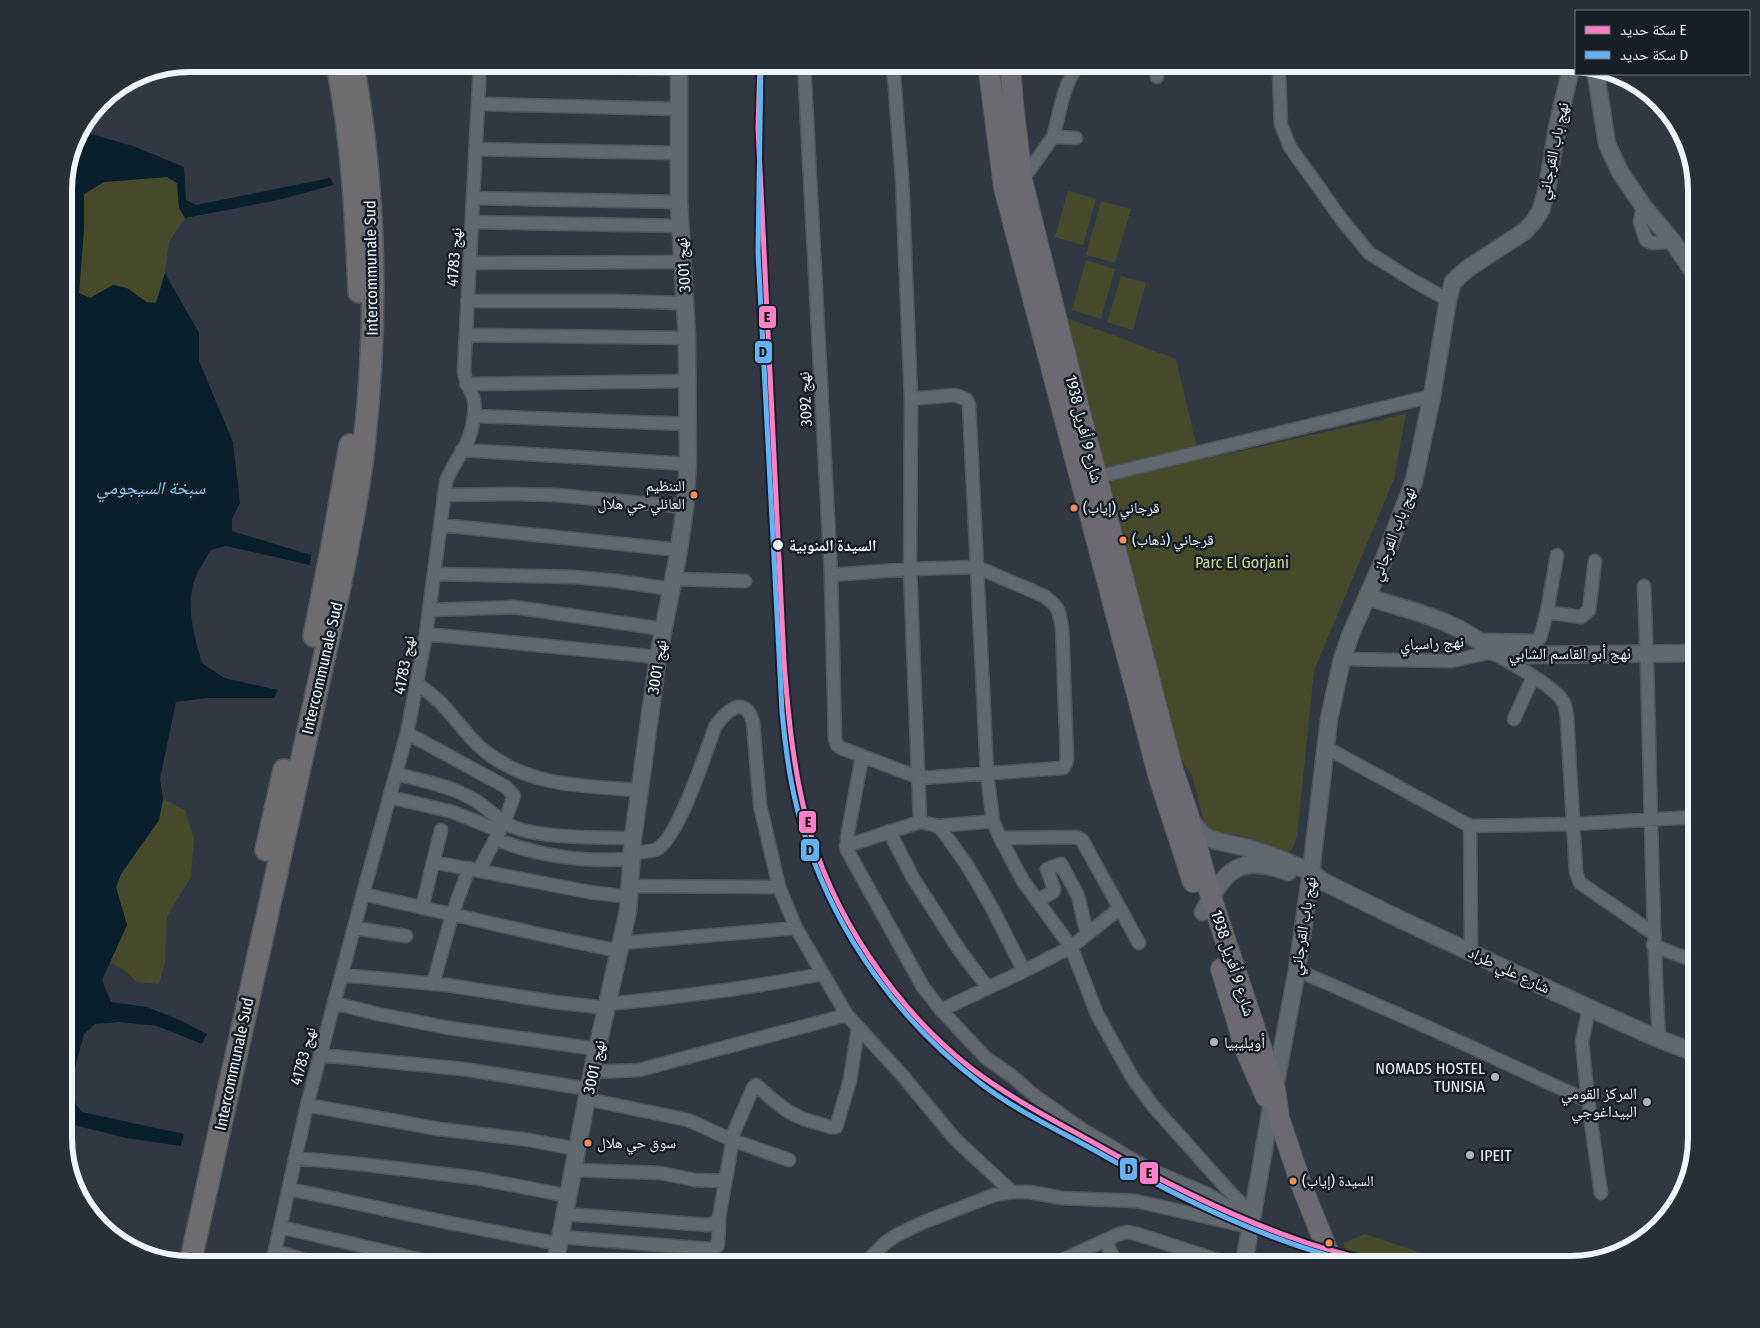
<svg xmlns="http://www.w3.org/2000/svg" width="1760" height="1328" viewBox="0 0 1760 1328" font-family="'Fira Sans Condensed','Noto Naskh Arabic',sans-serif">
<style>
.green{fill:#464a2b}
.water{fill:#09202c}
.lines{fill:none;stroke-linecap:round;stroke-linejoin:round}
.minor-casing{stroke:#515760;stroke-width:15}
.tertiary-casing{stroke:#515760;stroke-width:19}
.primary-casing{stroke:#515760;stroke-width:22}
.trunk-casing{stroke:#515760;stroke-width:24}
.minor{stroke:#626870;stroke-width:12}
.tertiary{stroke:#626870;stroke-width:16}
.primary{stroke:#6c6a70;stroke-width:20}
.trunk{stroke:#6f6c70;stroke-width:21}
.rail-1-casing{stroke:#181e28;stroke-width:9}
.rail-2-casing{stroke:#181e28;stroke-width:9}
.rail-1{stroke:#ff80c5;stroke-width:5}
.rail-2{stroke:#66b1f2;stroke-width:5}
.bus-dot{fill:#fa8e5a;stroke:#181e28;stroke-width:2}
.stop-dot{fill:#eff5fd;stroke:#181e28;stroke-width:2}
.poi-dot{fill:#acb3bc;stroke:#181e28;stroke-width:2}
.labels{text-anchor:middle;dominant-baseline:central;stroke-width:5;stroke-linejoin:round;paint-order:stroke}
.bus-label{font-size:15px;fill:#eff5fd;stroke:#181e28;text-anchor:start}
.street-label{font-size:16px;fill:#eff5fd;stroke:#181e28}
.stop-label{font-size:16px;font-weight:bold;fill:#eff5fd;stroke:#181e28;text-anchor:start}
.park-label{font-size:16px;fill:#ced88e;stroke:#181e28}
.poi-label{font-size:16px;fill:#eff5fd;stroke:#181e28;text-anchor:start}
.water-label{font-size:18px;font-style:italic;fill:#84d0f9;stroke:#181e28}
.rim{fill:none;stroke:#eff5fd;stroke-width:6}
.line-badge{stroke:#181e28;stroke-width:2}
.pale-badge-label{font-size:14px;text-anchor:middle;font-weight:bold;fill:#111}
</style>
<rect width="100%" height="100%" fill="#313844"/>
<!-- green -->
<path class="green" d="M 167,177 L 177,183 L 179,208 L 185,218 L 169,242 L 165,273 L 156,303 L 146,302 L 127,288 L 113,285 L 90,298 L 79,293 L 84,228 L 84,194 L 104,182 Z
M 1068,191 L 1096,199 L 1083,245 L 1055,237 Z
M 1101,201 L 1131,209 L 1115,263 L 1086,255 Z
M 1086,260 L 1115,269 L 1101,319 L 1072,310 Z
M 1121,276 L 1146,283 L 1133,330 L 1107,322 Z
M 1067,318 L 1176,359 L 1200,460 L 1406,414 L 1394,479 L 1314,671 L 1297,837 L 1291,851 L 1284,854 L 1243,836 L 1212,831 L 1204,822 L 1192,775 L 1180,758 Z
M 163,799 L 185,810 L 194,839 L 191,877 L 167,916 L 165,963 L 159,984 L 136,982 L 127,972 L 110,962 L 127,925 L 116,888 L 121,874 L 159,820 Z
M 1365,1234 L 1455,1264 L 1351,1264 L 1343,1243 Z"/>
<!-- water -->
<path class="water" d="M 84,125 L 91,134 L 133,146 L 184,167 L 186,200 L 196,205 L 330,178 L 334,185 L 274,201 L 185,218 L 179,208 L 177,183 L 167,177 L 104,182 L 84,194 L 84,228 L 79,293 L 90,298 L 113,285 L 127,288 L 146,302 L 156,303 L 165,273 L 199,333 L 199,361 L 233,442 L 240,503 L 232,519 L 232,531 L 311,555 L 310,565 L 226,546 L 211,550 C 206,558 201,566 197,574 C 184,603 194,635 202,663 L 224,678 L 278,690 L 274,698 L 207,698 L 176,702 L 160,779 L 163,799 L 159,820 L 121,874 L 116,887 L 127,925 L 102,980 L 111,1002 L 147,1007 L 182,1021 L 207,1034 L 202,1044 L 157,1026 L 120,1022 L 95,1024 L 84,1034 L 72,1079 L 75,1103 L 82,1112 L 184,1134 L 181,1146 L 126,1138 L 70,1124 L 64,1130 L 64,182 L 77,135 Z"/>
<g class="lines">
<defs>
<path id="minor" d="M 492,64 L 679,69
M 804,64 L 831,575 L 835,739 L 837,745 L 841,748 L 920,778 L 1063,768 L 1066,764 L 1067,758 L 1062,627 C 1058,609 1060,608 1044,596 L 977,567 L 910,569 L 831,575
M 893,64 L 902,178 L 911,399 L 910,569 L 920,822
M 1279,74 L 1281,125 L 1290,147 L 1342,220 L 1369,253 L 1412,280 L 1448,300
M 1157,77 L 1158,64
M 478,104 L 678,109
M 1053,137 C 1060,112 1063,84 1079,64
M 476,149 L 678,153
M 1022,180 L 1053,137 L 1076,138
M 474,198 L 679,202
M 1643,206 L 1640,222 L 1646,240 L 1652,243 L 1673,242
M 473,222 L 681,226
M 469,263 L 683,262
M 467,301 L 615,301 L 686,303
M 466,335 L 687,338
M 466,384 L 688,381
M 911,399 L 955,395 L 966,399 L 969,404 L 987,773 L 993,821 L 1000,838 L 1023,881 L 1071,947 L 1097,1014 L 1132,1077 L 1153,1106 L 1228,1190 L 1253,1215
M 474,416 L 688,424
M 462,450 L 688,464
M 1097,477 L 1432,396
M 444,495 L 515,494 L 556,495 L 685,507
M 441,525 L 679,550
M 435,574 L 575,577 L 617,581 L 671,589
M 673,579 L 745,581
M 1644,586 C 1651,737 1650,888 1659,1039
M 430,610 L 514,607 L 663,629
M 1547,612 L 1581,617 L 1589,610 L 1595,561
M 426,634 L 658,657
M 1480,640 L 1536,641 L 1540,638 L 1547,612 L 1557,555
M 1342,659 L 1451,661 L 1492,652 C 1510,663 1554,685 1564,703 C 1566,707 1566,713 1567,718 L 1576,872 L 1580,883 L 1653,933
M 418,684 C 425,690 432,695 439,701 C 455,717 468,738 486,752 C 531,787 585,786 639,790
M 1514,719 L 1533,677
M 407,733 L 506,787 L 514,796 L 504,823 L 479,870
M 1325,747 L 1470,826 L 1573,824 L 1696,817
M 862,757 L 847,837 L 847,850 L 923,987 L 941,1010 L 986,1058 L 1013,1077 L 1036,1097 L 1083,1130 L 1130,1158 L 1153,1171 L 1207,1194 L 1226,1205 L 1233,1207 L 1244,1206
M 397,774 C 423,781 452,786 476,801 C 488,808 499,821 513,827 C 545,839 598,837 633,838
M 390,797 L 453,812 L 500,831
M 939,826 L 967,865 L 992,908 L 1024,971
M 1470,826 L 1471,953
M 889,831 L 913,878 L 960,951 L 988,988
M 1000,838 L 1076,837 L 1082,840 L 1139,943
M 495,839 C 541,857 583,862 632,859
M 846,846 L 920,822 L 939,826 L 993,821
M 632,853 C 639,852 649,852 655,850 C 678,841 706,751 715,727 C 725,712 745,693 753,722 L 760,805 L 779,887 L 796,928 L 847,1015 L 902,1075 L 955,1139 L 1012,1192
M 433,862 L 589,892 L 630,897
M 630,886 L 779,887
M 363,894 L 538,934 L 619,951
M 1038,900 L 1053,892 L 1054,889 L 1047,869 L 1061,864 L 1078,896 L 1087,934
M 422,908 L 441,830
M 354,928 L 406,936
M 620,943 L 796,928
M 1653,945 L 1696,962
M 1297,970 L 1434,1030 L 1588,1101
M 342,975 L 447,985 L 554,1002 L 607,1008
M 433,984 L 452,915 L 469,868
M 334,1003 L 378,1014 L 449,1028 L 597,1049
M 607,1004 C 679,997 751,988 822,974
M 1589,1008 L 1582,1042 L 1588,1101 L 1601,1193
M 941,1010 L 1024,971 L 1071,947 L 1119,909
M 320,1055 L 463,1069 L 589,1089
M 592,1072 L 639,1070 L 847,1015
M 587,1099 L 688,1120 L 732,1140 L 789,1160
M 307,1105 L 439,1129 L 523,1139 L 577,1149
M 296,1158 L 369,1165 L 476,1178 L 569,1196
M 573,1170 L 661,1173 L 695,1180 L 724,1181
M 289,1189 L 450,1223 L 560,1244
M 565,1214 L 708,1225 L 715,1223 L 719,1218 L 734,1132 L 753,1088 L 756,1085 C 779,1105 790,1117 821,1124 C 826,1126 831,1128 836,1127 L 850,1080 L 858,1028
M 280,1227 L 439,1264
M 561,1237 L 710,1249 L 715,1248 L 718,1245 L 719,1218
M 1105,1240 L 1117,1264
M 275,1251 L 317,1264
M 555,1263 L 629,1264
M 272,1264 L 307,1105 L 363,894 L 407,733 L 426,634 L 446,482 C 451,466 462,455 468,440 C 472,432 476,410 474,401 C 472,390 465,384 464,371 L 480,64
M 864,1264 L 885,1243 L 897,1235 L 924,1222 L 994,1195 L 1012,1192 L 1029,1192 L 1062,1198 L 1136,1201 L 1250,1227
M 1053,1264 L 1119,1234 L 1127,1232 L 1137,1234 L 1229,1264"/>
<path id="tertiary" d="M 1596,74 L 1607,144 L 1620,172 L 1643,206 L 1673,242 L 1696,276
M 1368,597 C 1410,611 1459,620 1492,652 L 1527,655 L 1696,653
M 1191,820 L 1200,832 L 1209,839 L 1248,848 L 1273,856 L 1311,872 L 1324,882 L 1389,914 L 1589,1008 L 1659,1039 L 1696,1053
M 1203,912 C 1226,869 1239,854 1288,872
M 555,1264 L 592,1072 L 628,911 L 633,838 L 658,657 L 679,550 L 685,507 L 688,464 L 687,338 L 679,202 L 679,64
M 1244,1264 L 1271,1108 L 1297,970 L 1311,872 L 1329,719 L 1342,659 L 1352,631 L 1386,554 L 1414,481 L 1432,396 L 1448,300 L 1453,282 L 1467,269 L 1525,231 L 1534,221 L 1541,210 L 1547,188 L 1558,123 L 1572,64"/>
<path id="primary" d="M 988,64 L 1004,188 L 1159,778 L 1193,882
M 1010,64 L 1013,103 L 1022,180 L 1074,389 L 1173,770 L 1188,814 L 1211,897 L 1275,1089 L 1279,1118 L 1301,1184 L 1333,1264
M 1221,969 L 1246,1051 L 1266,1097"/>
<path id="trunk" d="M 337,64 C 352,140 356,215 359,292
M 314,636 L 333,541 L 350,445
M 266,850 L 284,770
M 190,1264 L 339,591 C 348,543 359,495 364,446 C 378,318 376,190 353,64"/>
</defs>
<!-- minor casing -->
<use href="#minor" class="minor-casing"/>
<!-- tertiary casing -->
<use href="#tertiary" class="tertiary-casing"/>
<!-- primary casing -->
<use href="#primary" class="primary-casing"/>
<!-- trunk casing -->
<use href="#trunk" class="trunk-casing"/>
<!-- minor -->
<use href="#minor" class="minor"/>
<!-- tertiary -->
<use href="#tertiary" class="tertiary"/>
<!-- primary -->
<use href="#primary" class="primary"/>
<!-- trunk -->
<use href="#trunk" class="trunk"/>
<defs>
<path id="rail-1" d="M 760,64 L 758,128 L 784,661 C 788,714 793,766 806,817 C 830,913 895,1009 972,1069 C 1013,1100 1059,1123 1103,1148 C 1165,1183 1229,1216 1296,1239 C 1325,1250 1355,1257 1385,1264"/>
<path id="rail-2" d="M 761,64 L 758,252 L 782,711 C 786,755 792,799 807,842 C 839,938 900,1022 980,1083 C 1018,1112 1062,1132 1103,1155 C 1185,1201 1269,1242 1360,1264"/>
</defs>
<!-- rail-1 casing -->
<use href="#rail-1" class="rail-1-casing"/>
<!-- rail-2 casing -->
<use href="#rail-2" class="rail-2-casing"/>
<!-- rail-1 -->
<use href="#rail-1" class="rail-1"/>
<!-- rail-2 -->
<use href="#rail-2" class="rail-2"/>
</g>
<!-- markers -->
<g class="bus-dot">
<circle cx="694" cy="495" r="4.5"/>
<circle cx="1074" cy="508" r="4.5"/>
<circle cx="1123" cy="540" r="4.5"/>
<circle cx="588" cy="1143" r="4.5"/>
<circle cx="1293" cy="1181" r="4.5"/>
<circle cx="1329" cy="1243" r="4.5"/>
</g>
<circle class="stop-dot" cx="778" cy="545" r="6"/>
<g class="poi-dot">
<circle cx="1214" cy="1042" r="5"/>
<circle cx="1495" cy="1077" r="5"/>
<circle cx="1647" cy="1102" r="5"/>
<circle cx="1470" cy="1155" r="5"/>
</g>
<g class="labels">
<!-- bus labels -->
<g class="bus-label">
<text x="685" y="486" text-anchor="end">التنظيم<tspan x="685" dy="18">العائلي حي هلال</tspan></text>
<text x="1083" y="508">قرجاني (إياب)</text>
<text x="1132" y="540">قرجاني (ذهاب)</text>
<text x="597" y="1143">سوق حي هلال</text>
<text x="1302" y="1181">السيدة (إياب)</text>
</g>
<!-- street labels -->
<g class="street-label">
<text transform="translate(1553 151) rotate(-78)">نهج باب القرجاني</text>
<text transform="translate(454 257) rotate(-86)">نهج 41783</text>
<text transform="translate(683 265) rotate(-94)">نهج 3001</text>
<text transform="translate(371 268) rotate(-91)">Intercommunale Sud</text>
<text transform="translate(805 399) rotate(-93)">نهج 3092</text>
<text transform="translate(1084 429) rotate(76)">شارع 9 أفريل 1938</text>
<text transform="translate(1393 534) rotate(-69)">نهج باب القرجاني</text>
<text transform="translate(1432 643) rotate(-3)">نهج راسباي</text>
<text x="1570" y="653">نهج أبو القاسم الشابي</text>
<text transform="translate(404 665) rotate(-80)">نهج 41783</text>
<text transform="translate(657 667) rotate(-81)">نهج 3001</text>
<text transform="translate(322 668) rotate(-77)">Intercommunale Sud</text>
<text transform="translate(1303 926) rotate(-81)">نهج باب القرجاني</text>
<text transform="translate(1233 963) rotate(72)">شارع 9 أفريل 1938</text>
<text transform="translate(1509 970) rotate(25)">شارع علي طراد</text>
<text transform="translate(303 1056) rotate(-75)">نهج 41783</text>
<text transform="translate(234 1064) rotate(-78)">Intercommunale Sud</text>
<text transform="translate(594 1067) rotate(-78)">نهج 3001</text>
</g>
<!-- stop labels -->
<g class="stop-label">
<text x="789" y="545">السيدة المنوبية</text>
</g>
<!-- park labels -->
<g class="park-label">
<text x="1242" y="562">Parc El Gorjani</text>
</g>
<!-- poi labels -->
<g class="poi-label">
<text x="1224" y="1042">أويليبيا</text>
<text x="1485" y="1068" text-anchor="end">NOMADS HOSTEL<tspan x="1485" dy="18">TUNISIA</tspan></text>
<text x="1637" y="1093" text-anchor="end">المركز القومي<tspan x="1637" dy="18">البيداغوجي</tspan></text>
<text x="1480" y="1155">IPEIT</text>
</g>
<!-- water labels -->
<g class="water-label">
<text x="151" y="488">سبخة السيجومي</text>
</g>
</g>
<!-- crop -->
<path d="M0 0H1760V1328H0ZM190 72H1570A118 118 0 0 1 1688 190V1138A118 118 0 0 1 1570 1256H190A118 118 0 0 1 72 1138V190A118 118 0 0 1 190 72Z" fill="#292f39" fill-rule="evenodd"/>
<path class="rim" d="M190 72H1570A118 118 0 0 1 1688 190V1138A118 118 0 0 1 1570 1256H190A118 118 0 0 1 72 1138V190A118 118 0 0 1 190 72Z"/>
<g class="line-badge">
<rect x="758" y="305" width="19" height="24" rx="5" fill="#ff80c5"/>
<rect x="754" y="340" width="19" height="24" rx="5" fill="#66b1f2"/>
<rect x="798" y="810" width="19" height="24" rx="5" fill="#ff80c5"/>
<rect x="800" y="838" width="20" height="24" rx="5" fill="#66b1f2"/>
<rect x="1119" y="1157" width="19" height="24" rx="5" fill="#66b1f2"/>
<rect x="1139" y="1161" width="20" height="24" rx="5" fill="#ff80c5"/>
</g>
<g class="pale-badge-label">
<text x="767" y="322">E</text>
<text x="763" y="357">D</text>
<text x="808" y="827">E</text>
<text x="810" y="855">D</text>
<text x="1129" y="1174">D</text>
<text x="1149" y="1178">E</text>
</g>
<!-- legend -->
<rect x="1575" y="10" width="175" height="65" fill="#181e28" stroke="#6e747d"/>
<rect x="1585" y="26" width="25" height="8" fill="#ff80c5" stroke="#6e747d"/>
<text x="1620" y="35" font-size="15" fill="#eff5fd">سكة حديد E</text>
<rect x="1585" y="51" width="25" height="8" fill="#66b1f2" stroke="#6e747d"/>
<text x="1620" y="60" font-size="15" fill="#eff5fd">سكة حديد D</text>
</svg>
